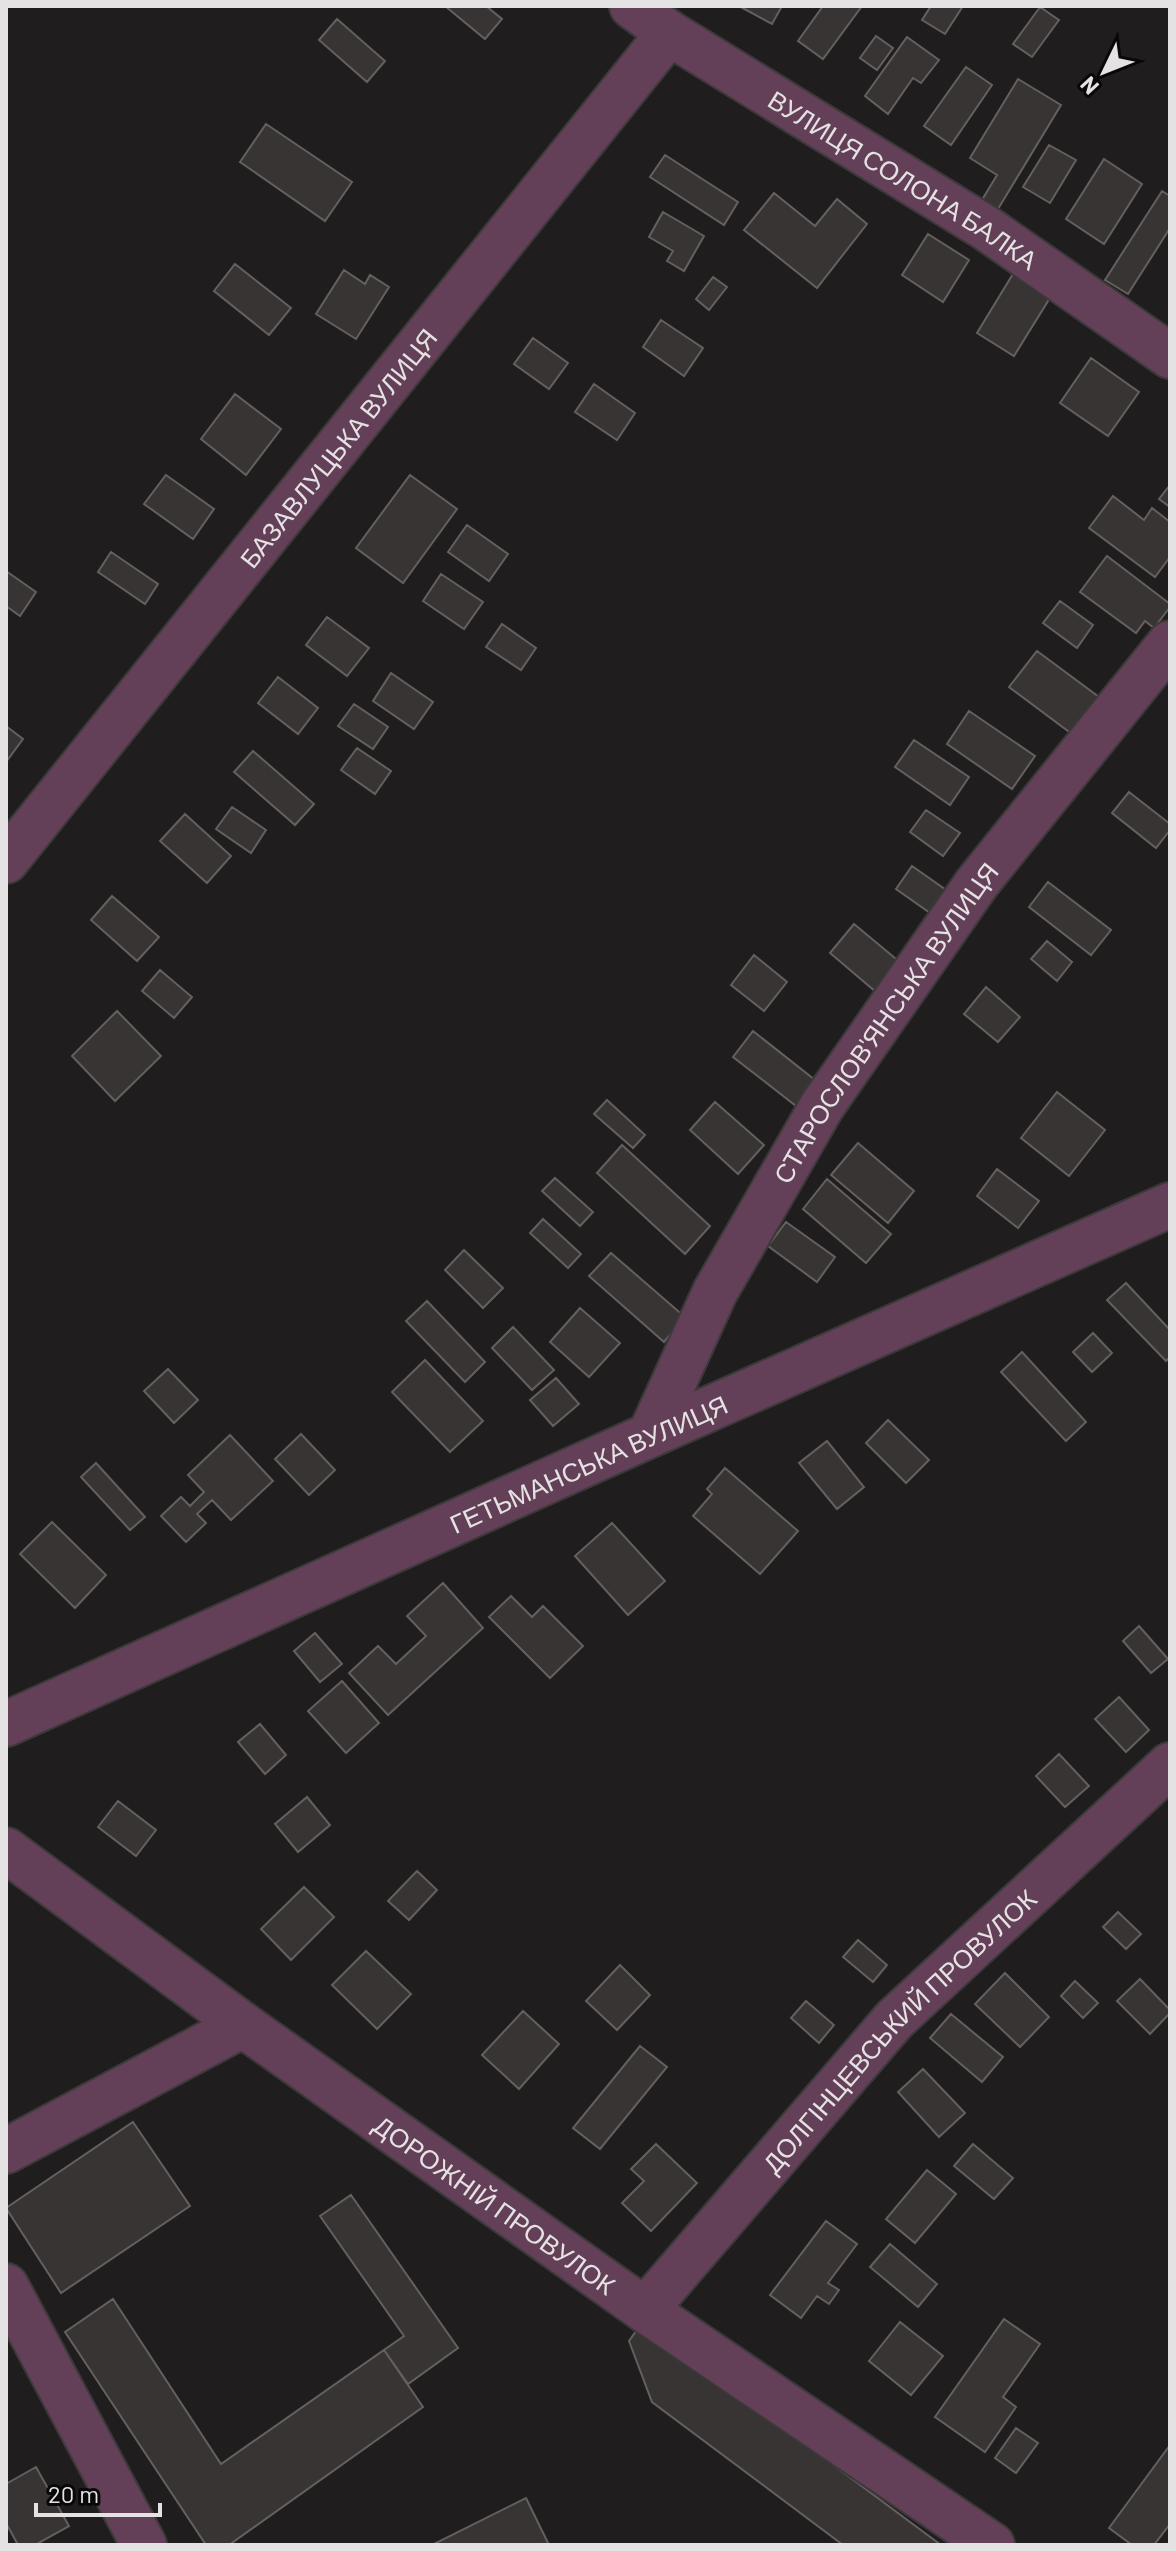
<svg xmlns="http://www.w3.org/2000/svg" width="1176" height="2551" viewBox="0 0 1176 2551" font-family="Barlow,sans-serif">
<style>
.building{fill:#373433;stroke:#63605e;stroke-width:2}
.lines{fill:none;stroke-linecap:round;stroke-linejoin:round}
.minor-casing{stroke:#3b3939;stroke-width:48}
.tertiary-casing{stroke:#3b3939;stroke-width:48}
.minor{stroke:#643f58;stroke-width:44}
.tertiary{stroke:#643f58;stroke-width:44}
.labels{text-anchor:middle;dominant-baseline:central;stroke-width:8;stroke-linejoin:round;paint-order:stroke}
.street-label{font-size:26px;fill:#e4e2e2;stroke:#090808}
</style>
<rect width="100%" height="100%" fill="#201d1e"/>
<!-- building -->
<path class="building" d="M 445,6 L 486,6 L 502,19 L 485,39 Z
M 739,6 L 782,6 L 772,24 Z
M 823,6 L 862,6 L 823,59 L 798,41 Z
M 931,6 L 963,6 L 945,34 L 922,20 Z
M 1040,7 L 1059,20 L 1032,57 L 1013,44 Z
M 337,19 L 385,61 L 367,82 L 319,40 Z
M 876,36 L 893,48 L 877,70 L 860,58 Z
M 907,37 L 939,60 L 921,83 L 913,78 L 888,114 L 865,96 Z
M 966,67 L 992,85 L 951,145 L 924,126 Z
M 1018,79 L 1061,105 L 998,209 L 982,200 L 997,175 L 970,158 Z
M 266,124 L 352,182 L 325,221 L 240,162 Z
M 1049,145 L 1076,160 L 1050,203 L 1023,187 Z
M 665,155 L 738,202 L 724,225 L 650,177 Z
M 1104,159 L 1142,184 L 1104,244 L 1066,219 Z
M 1162,191 L 1170,196 L 1170,228 L 1128,294 L 1105,280 Z
M 774,193 L 815,226 L 837,199 L 867,224 L 817,288 L 744,230 Z
M 663,212 L 704,236 L 684,271 L 667,261 L 673,251 L 649,237 Z
M 928,234 L 969,260 L 943,302 L 902,275 Z
M 235,264 L 291,308 L 269,335 L 214,291 Z
M 1016,269 L 1053,293 L 1014,356 L 977,333 Z
M 344,270 L 365,284 L 370,275 L 389,287 L 356,339 L 316,314 Z
M 713,277 L 727,287 L 709,310 L 696,299 Z
M 661,320 L 703,348 L 684,376 L 643,347 Z
M 533,338 L 568,363 L 549,389 L 514,364 Z
M 1091,358 L 1139,392 L 1108,436 L 1060,403 Z
M 594,384 L 635,413 L 617,440 L 575,412 Z
M 235,394 L 281,429 L 246,475 L 201,439 Z
M 166,475 L 214,509 L 193,539 L 144,504 Z
M 410,475 L 457,509 L 403,583 L 356,548 Z
M 1170,485 L 1170,507 L 1159,499 Z
M 1113,496 L 1144,520 L 1152,508 L 1170,522 L 1170,557 L 1155,577 L 1089,528 Z
M 467,525 L 508,554 L 489,581 L 448,552 Z
M 111,552 L 158,584 L 145,604 L 98,572 Z
M 1107,556 L 1170,604 L 1170,607 L 1154,628 L 1145,621 L 1136,633 L 1080,592 Z
M 6,571 L 36,592 L 20,616 L 6,606 Z
M 441,574 L 483,602 L 464,629 L 423,601 Z
M 1060,601 L 1093,625 L 1077,648 L 1043,623 Z
M 327,617 L 369,648 L 347,676 L 306,645 Z
M 502,624 L 536,648 L 521,670 L 486,647 Z
M 1037,651 L 1099,697 L 1072,734 L 1009,687 Z
M 391,673 L 433,702 L 414,729 L 373,701 Z
M 278,677 L 318,708 L 298,734 L 258,703 Z
M 354,704 L 388,727 L 373,749 L 338,726 Z
M 969,711 L 1035,756 L 1012,789 L 947,744 Z
M 6,726 L 23,739 L 6,762 Z
M 914,740 L 969,777 L 950,805 L 895,767 Z
M 357,748 L 391,771 L 375,794 L 341,770 Z
M 253,751 L 314,804 L 295,825 L 234,772 Z
M 1129,792 L 1170,824 L 1170,830 L 1156,848 L 1112,813 Z
M 232,807 L 266,830 L 251,853 L 216,829 Z
M 926,810 L 960,833 L 943,856 L 910,832 Z
M 185,814 L 231,856 L 207,883 L 160,841 Z
M 912,866 L 949,892 L 933,915 L 896,889 Z
M 1048,882 L 1111,930 L 1091,955 L 1029,907 Z
M 112,896 L 159,937 L 137,961 L 91,920 Z
M 854,924 L 901,963 L 876,992 L 830,953 Z
M 1047,941 L 1072,962 L 1057,981 L 1031,959 Z
M 754,955 L 787,982 L 764,1011 L 731,985 Z
M 160,970 L 192,997 L 174,1018 L 142,991 Z
M 986,987 L 1020,1017 L 998,1042 L 964,1014 Z
M 117,1011 L 161,1056 L 115,1101 L 72,1056 Z
M 753,1031 L 820,1084 L 800,1109 L 733,1057 Z
M 1057,1092 L 1105,1130 L 1069,1176 L 1021,1138 Z
M 607,1100 L 645,1135 L 633,1148 L 594,1114 Z
M 715,1102 L 764,1145 L 738,1174 L 690,1130 Z
M 858,1143 L 914,1191 L 888,1223 L 831,1175 Z
M 622,1145 L 710,1226 L 685,1254 L 597,1173 Z
M 997,1169 L 1039,1201 L 1018,1228 L 977,1196 Z
M 555,1178 L 593,1212 L 580,1226 L 542,1191 Z
M 827,1179 L 891,1234 L 866,1263 L 803,1209 Z
M 543,1219 L 581,1254 L 568,1268 L 530,1233 Z
M 786,1222 L 835,1257 L 817,1282 L 768,1246 Z
M 464,1250 L 503,1288 L 483,1308 L 445,1270 Z
M 611,1253 L 685,1317 L 664,1342 L 589,1276 Z
M 1126,1283 L 1170,1330 L 1170,1357 L 1166,1361 L 1107,1300 Z
M 427,1301 L 485,1362 L 465,1382 L 406,1321 Z
M 580,1308 L 620,1343 L 589,1377 L 550,1342 Z
M 513,1327 L 554,1370 L 532,1390 L 492,1348 Z
M 1093,1333 L 1112,1353 L 1092,1372 L 1073,1352 Z
M 1022,1352 L 1086,1422 L 1066,1441 L 1001,1372 Z
M 425,1360 L 483,1421 L 450,1452 L 392,1392 Z
M 168,1369 L 198,1400 L 174,1423 L 144,1391 Z
M 556,1378 L 579,1404 L 553,1426 L 530,1400 Z
M 888,1420 L 929,1460 L 906,1483 L 866,1443 Z
M 301,1434 L 335,1470 L 309,1495 L 275,1459 Z
M 230,1435 L 273,1481 L 231,1520 L 212,1500 L 197,1514 L 206,1523 L 186,1542 L 161,1516 L 181,1497 L 190,1506 L 204,1492 L 188,1475 Z
M 827,1441 L 864,1487 L 837,1509 L 799,1463 Z
M 96,1463 L 145,1517 L 130,1530 L 81,1477 Z
M 725,1468 L 798,1531 L 760,1574 L 693,1516 L 712,1494 L 707,1489 Z
M 52,1522 L 106,1575 L 75,1608 L 20,1554 Z
M 612,1523 L 665,1581 L 628,1615 L 575,1556 Z
M 443,1583 L 483,1628 L 388,1715 L 349,1673 L 378,1646 L 396,1664 L 426,1636 L 407,1616 Z
M 511,1596 L 532,1617 L 543,1606 L 583,1646 L 550,1678 L 489,1617 Z
M 1139,1626 L 1168,1659 L 1151,1673 L 1123,1641 Z
M 315,1633 L 342,1664 L 320,1682 L 294,1651 Z
M 342,1681 L 379,1723 L 346,1753 L 308,1711 Z
M 1119,1697 L 1149,1730 L 1126,1752 L 1095,1719 Z
M 260,1724 L 286,1755 L 265,1774 L 238,1742 Z
M 1059,1754 L 1089,1786 L 1065,1807 L 1036,1776 Z
M 307,1797 L 330,1825 L 298,1852 L 275,1824 Z
M 118,1801 L 156,1830 L 136,1856 L 98,1827 Z
M 417,1871 L 437,1890 L 409,1920 L 388,1901 Z
M 304,1887 L 334,1917 L 291,1960 L 261,1929 Z
M 1118,1912 L 1141,1934 L 1126,1949 L 1103,1927 Z
M 858,1940 L 887,1965 L 873,1982 L 843,1957 Z
M 366,1951 L 411,1994 L 377,2029 L 332,1985 Z
M 620,1965 L 650,1995 L 617,2030 L 586,2001 Z
M 1005,1973 L 1049,2017 L 1020,2047 L 975,2004 Z
M 1140,1979 L 1170,2010 L 1170,2013 L 1150,2034 L 1117,2001 Z
M 1075,1981 L 1098,2003 L 1083,2018 L 1061,1996 Z
M 806,2001 L 834,2025 L 819,2043 L 791,2018 Z
M 523,2011 L 559,2044 L 519,2089 L 482,2055 Z
M 951,2014 L 1003,2057 L 982,2082 L 930,2038 Z
M 640,2046 L 667,2067 L 600,2149 L 573,2128 Z
M 923,2069 L 965,2113 L 939,2137 L 898,2092 Z
M 133,2122 L 190,2206 L 61,2293 L 6,2208 Z
M 656,2144 L 697,2183 L 651,2231 L 622,2203 L 644,2181 L 631,2169 Z
M 973,2144 L 1013,2178 L 994,2199 L 954,2166 Z
M 927,2170 L 956,2194 L 915,2243 L 886,2219 Z
M 351,2195 L 458,2348 L 408,2384 L 384,2350 L 404,2336 L 320,2216 Z
M 826,2221 L 857,2244 L 828,2283 L 839,2290 L 829,2304 L 817,2296 L 801,2318 L 770,2295 Z
M 890,2244 L 937,2284 L 918,2307 L 870,2267 Z
M 113,2299 L 221,2464 L 384,2350 L 423,2407 L 229,2545 L 206,2545 L 65,2332 Z
M 1004,2319 L 1040,2344 L 1003,2397 L 1016,2407 L 985,2452 L 935,2417 Z
M 900,2322 L 943,2356 L 911,2395 L 869,2361 Z
M 642,2323 L 941,2545 L 843,2545 L 652,2402 L 629,2341 Z
M 1016,2428 L 1038,2443 L 1016,2473 L 995,2458 Z
M 1170,2445 L 1170,2524 L 1154,2545 L 1132,2545 L 1109,2528 Z
M 36,2467 L 69,2526 L 35,2545 L 18,2545 L 6,2523 L 6,2484 Z
M 526,2498 L 549,2545 L 432,2545 Z"/>
<g class="lines">
<defs>
<g id="minor">
<path id="s1" d="M 632,6 L 669,33 L 986,228 L 1170,356"/>
<path id="s2" d="M 6,861 L 669,33"/>
<path id="s3" d="M 650,1435 L 715,1292 L 822,1106 L 977,883 L 1170,643"/>
<path id="s4" d="M 6,1850 L 243,2025 L 645,2310 L 992,2545"/>
<path d="M 6,2151 L 243,2025"/>
<path d="M 6,2286 L 144,2545"/>
<path id="s5" d="M 645,2310 L 894,2020 L 1170,1765"/>
</g>
<g id="tertiary">
<path id="s6" d="M 6,1724 L 650,1435 L 1170,1205"/>
</g>
</defs>
<!-- minor casing -->
<use href="#minor" class="minor-casing"/>
<!-- tertiary casing -->
<use href="#tertiary" class="tertiary-casing"/>
<!-- minor -->
<use href="#minor" class="minor"/>
<!-- tertiary -->
<use href="#tertiary" class="tertiary"/>
</g>
<g class="labels">
<!-- street labels -->
<g class="street-label">
<text stroke="none"><textPath href="#s1" startOffset="322">ВУЛИЦЯ СОЛОНА БАЛКА</textPath></text>
<text stroke="none"><textPath href="#s2" startOffset="530">БАЗАВЛУЦЬКА ВУЛИЦЯ</textPath></text>
<text stroke="none"><textPath href="#s3" startOffset="476">СТАРОСЛОВ'ЯНСЬКА ВУЛИЦЯ</textPath></text>
<text stroke="none"><textPath href="#s6" startOffset="638">ГЕТЬМАНСЬКА ВУЛИЦЯ</textPath></text>
<text stroke="none"><textPath href="#s5" startOffset="378">ДОЛГІНЦЕВСЬКИЙ ПРОВУЛОК</textPath></text>
<text stroke="none"><textPath href="#s4" startOffset="604">ДОРОЖНІЙ ПРОВУЛОК</textPath></text>
</g>
</g>
<!-- border -->
<rect width="1176" height="2551" fill="none" stroke="#e4e2e2" stroke-width="16"/>
<!-- north arrow -->
<g transform="translate(1104 72) rotate(227)" stroke="#090808" stroke-width="6" paint-order="stroke">
<path d="M0-6L14 30L0 20L-14 30Z" fill="#e4e2e2"/>
<text y="-12" font-size="22" font-weight="bold" text-anchor="middle" fill="#e4e2e2">N</text>
</g>
<!-- scale -->
<path d="M36 2503v12h124v-12" fill="none" stroke="#e4e2e2" stroke-width="4"/>
<text x="48" y="2503" font-size="24" fill="#e4e2e2" stroke="#090808" stroke-width="6" paint-order="stroke">20 m</text>
</svg>
